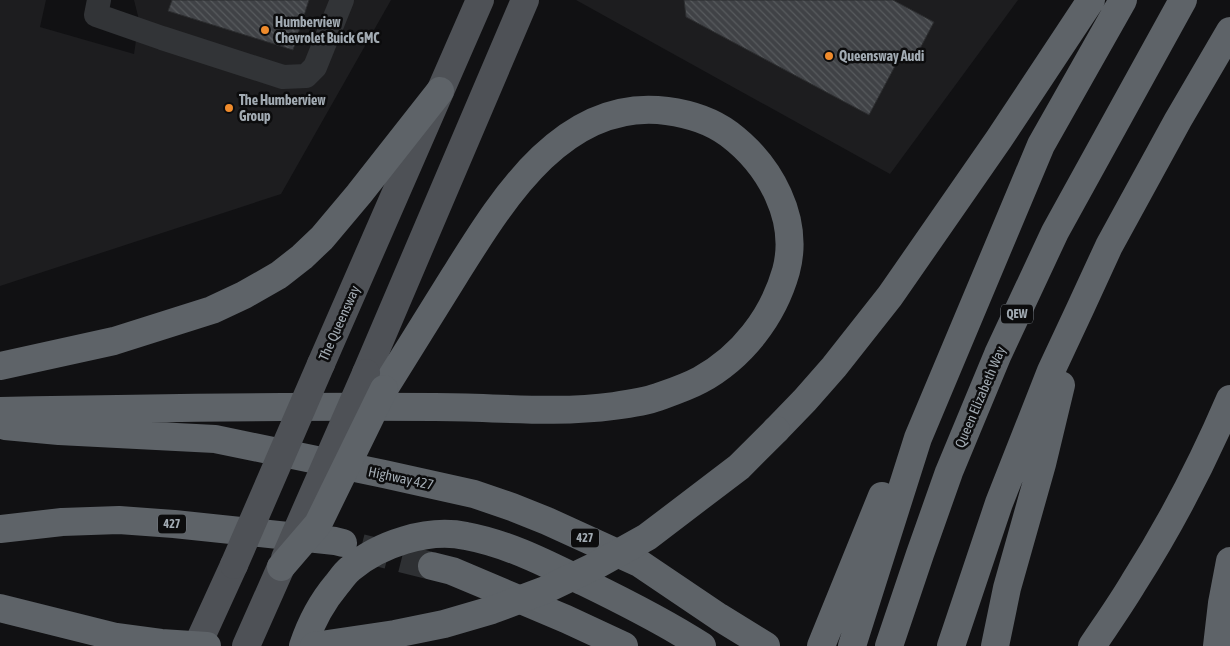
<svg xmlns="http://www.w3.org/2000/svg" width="1230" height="646" viewBox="0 0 1230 646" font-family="'Asap Condensed',sans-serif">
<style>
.built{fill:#1d1d1f}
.building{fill:url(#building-back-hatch);stroke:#2b2c2e}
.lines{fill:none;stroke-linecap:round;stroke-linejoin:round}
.highway-tunnel{stroke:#2e3033;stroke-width:28;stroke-dasharray:28 14;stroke-linecap:butt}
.minor{stroke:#323437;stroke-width:24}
.major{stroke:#4e5156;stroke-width:28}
.highway{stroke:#5e6368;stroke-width:28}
.major-bridge{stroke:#4e5156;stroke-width:28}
.highway-bridge{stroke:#5e6368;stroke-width:28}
.poi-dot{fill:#ef8b2c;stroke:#0c0c0d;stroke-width:2}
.labels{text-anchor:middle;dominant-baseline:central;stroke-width:5;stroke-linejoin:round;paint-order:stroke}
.shield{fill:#0c0c0d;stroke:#757b81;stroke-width:1}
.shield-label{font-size:12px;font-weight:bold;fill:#a2abb3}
.poi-label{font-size:14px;font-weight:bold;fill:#a2abb3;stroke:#0c0c0d;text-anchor:start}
.street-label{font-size:14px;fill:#a2abb3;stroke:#0c0c0d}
</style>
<defs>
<pattern id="building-back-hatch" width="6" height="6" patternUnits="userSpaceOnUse" patternTransform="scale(1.25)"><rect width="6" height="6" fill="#404246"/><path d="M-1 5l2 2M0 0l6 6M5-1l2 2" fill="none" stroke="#585b5e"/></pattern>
</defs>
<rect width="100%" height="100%" fill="#111113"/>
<!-- built -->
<path class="built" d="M 0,0 L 46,0 L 40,27 L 134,54 L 139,20 L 134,0 L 391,0 L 281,194 L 0,286 Z
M 576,0 L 1018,0 L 890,174 Z"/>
<!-- building -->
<path class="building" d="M 172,0 L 309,0 L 293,50 L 168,11 Z
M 684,0 L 893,0 L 934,22 L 914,60 L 902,53 L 869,115 L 686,17 Z"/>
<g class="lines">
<!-- highway-tunnel -->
<path class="highway-tunnel" d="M 361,548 L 432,566"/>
<!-- minor -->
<path class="minor" d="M 99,0 L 96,15 L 162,38 L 283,77 L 306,76 L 315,67 L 342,0"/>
<!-- major -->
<path class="major" d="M 321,364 L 480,0
M 366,373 L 525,0
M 197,646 L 234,565
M 246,646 L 281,567"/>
<!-- highway -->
<path class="highway" d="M 0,366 L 114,341 L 212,310 L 244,295 L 279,275 L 302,257 L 322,238 L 359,194 L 440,91
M 0,411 C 145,408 290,406 435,407 C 495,407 555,414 614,406 C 629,404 644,402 658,397 C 672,392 687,387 700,380 C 742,357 773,317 786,271 C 800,219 770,165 729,134 C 710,120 690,114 667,111 C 564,97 502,200 455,275 C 431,313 408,351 384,389
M 5,426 L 59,431 L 215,439 L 384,474 L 474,494 L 512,507 L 547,521 L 639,563 L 719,617 L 766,646
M 776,430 L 805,400 L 834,367 L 890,296 L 999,139 L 1091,0
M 0,529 L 62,522 L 119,520 L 174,524 L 335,541 L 343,543
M 432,566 L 452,571 L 566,619 L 624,646
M 303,646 C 311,622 321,603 337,584 C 341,579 345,573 350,569 C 379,544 428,528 466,536 C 509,544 547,564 586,583 C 625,602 665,622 702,646
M 821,646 L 882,496
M 852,646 L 918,438 L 1041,145 L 1123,0
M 889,646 L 920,554 L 949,472 L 998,354 L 1055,232 L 1183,0
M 951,646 L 999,503 L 1051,371 L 1080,309 L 1109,246 L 1178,120 L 1230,31
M 995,646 L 1007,588 L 1042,464 L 1061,385
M 1092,646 C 1106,625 1121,604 1134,582 C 1171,524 1203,462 1230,399
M 1217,646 L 1222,603 L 1230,561"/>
<!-- major-bridge -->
<path class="major-bridge" d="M 285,558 L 366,373
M 234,565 L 321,364"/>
<!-- highway-bridge -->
<path class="highway-bridge" d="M 281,567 L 318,524 L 384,389
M 0,608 L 116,637 L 161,643 L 207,646
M 314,646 L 395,634 L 444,624 L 492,610 L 545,590 L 595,566 L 647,537 L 739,467 L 776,430"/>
</g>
<!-- markers -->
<g class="poi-dot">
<circle cx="265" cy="30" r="5"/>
<circle cx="829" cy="56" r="5"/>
<circle cx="229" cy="108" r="5"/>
</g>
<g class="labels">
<!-- shield labels -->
<g class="shield">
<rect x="1001" y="304.5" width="32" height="19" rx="4"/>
<rect x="158" y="514.5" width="28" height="19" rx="4"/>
<rect x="571" y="528.5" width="28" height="19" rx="4"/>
</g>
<g class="shield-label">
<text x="1017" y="314">QEW</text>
<text x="172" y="524">427</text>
<text x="585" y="538">427</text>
</g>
<!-- poi labels -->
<g class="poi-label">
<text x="275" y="22">Humberview<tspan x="275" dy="16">Chevrolet Buick GMC</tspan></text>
<text x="839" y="56">Queensway Audi</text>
<text x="239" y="100">The Humberview<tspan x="239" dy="16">Group</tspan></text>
</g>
<!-- street labels -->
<g class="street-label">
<text transform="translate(339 323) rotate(-66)">The Queensway</text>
<text transform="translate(980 397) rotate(-67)">Queen Elizabeth Way</text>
<text transform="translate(401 478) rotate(12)">Highway 427</text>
</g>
</g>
</svg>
